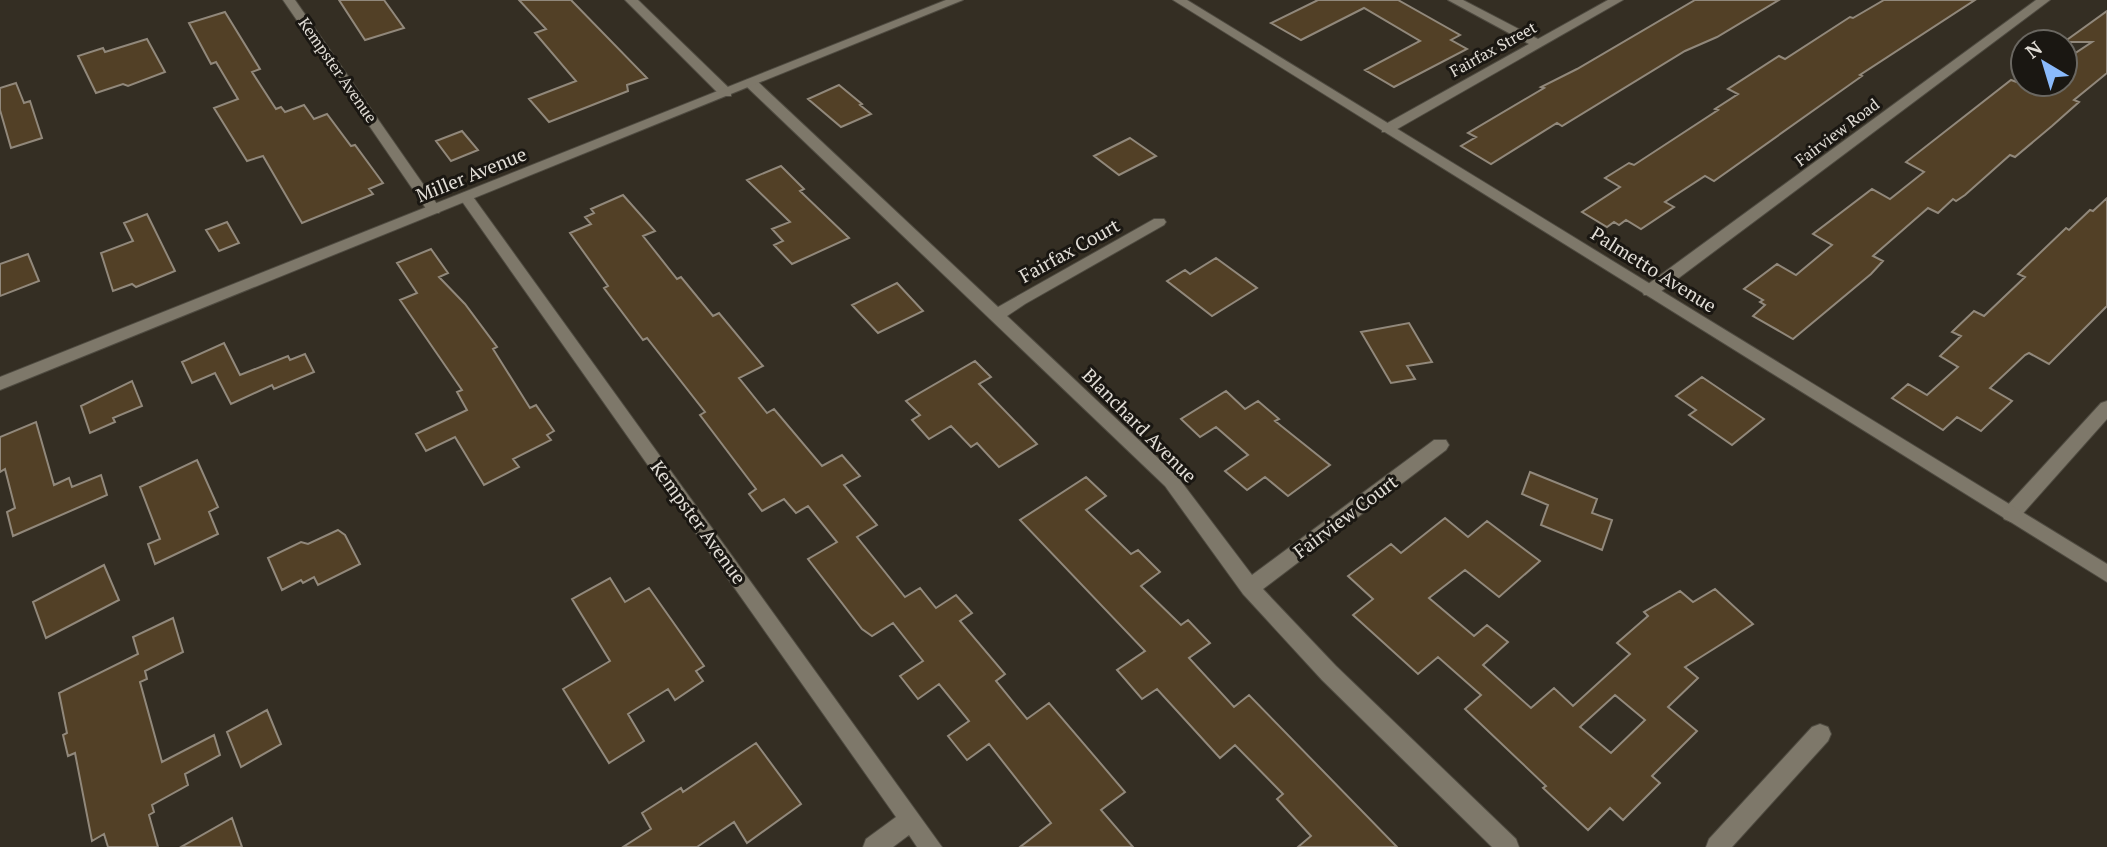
<svg xmlns="http://www.w3.org/2000/svg" width="2107" height="847" viewBox="0 0 2107 847" font-family="'PT Serif',serif">
<style>
.building{fill:#524026;stroke:#91887b;stroke-width:2;fill-rule:evenodd}
.lines{fill:none;stroke-linecap:round;stroke-linejoin:round}
.minor-casing{stroke:#4f4b41;stroke-width:2}
.tertiary-casing{stroke:#4f4b41;stroke-width:2}
.minor{fill:#7e786a;fill-rule:evenodd}
.tertiary{fill:#7e786a;fill-rule:evenodd}
.labels{text-anchor:middle;dominant-baseline:central;stroke-width:6;stroke-linejoin:round;paint-order:stroke}
.far-street-label{font-size:16px;fill:#e2ded7;stroke:#1a1712}
.street-label{font-size:19px;fill:#e2ded7;stroke:#1a1712}
</style>
<rect width="100%" height="100%" fill="#342e23"/>
<!-- building -->
<path class="building" d="M 339,0 L 384,0 L 404,28 L 365,40 Z
M 519,0 L 571,0 L 647,78 L 627,85 L 628,91 L 549,122 L 529,99 L 576,81 L 535,33 L 546,29 Z
M 1318,0 L 1398,0 L 1460,35 L 1451,40 L 1467,49 L 1394,87 L 1365,70 L 1420,41 L 1364,8 L 1301,40 L 1271,23 Z
M 1695,0 L 1779,0 L 1717,37 L 1685,51 L 1562,126 L 1557,123 L 1491,164 L 1461,146 L 1476,137 L 1468,133 L 1544,88 L 1541,87 L 1577,69 Z
M 1884,0 L 1975,0 L 1860,75 L 1862,76 L 1714,181 L 1705,176 L 1665,202 L 1674,207 L 1641,229 L 1626,220 L 1619,225 L 1614,222 L 1607,227 L 1582,212 L 1620,187 L 1605,178 L 1629,163 L 1634,165 L 1718,110 L 1715,109 L 1738,94 L 1728,89 L 1779,56 L 1785,59 L 1850,17 L 1853,18 Z
M 2107,11 L 2107,73 L 2074,100 L 2079,102 L 2052,126 L 2015,157 L 2010,155 L 1965,195 L 1956,201 L 1953,199 L 1938,213 L 1928,208 L 1873,256 L 1883,261 L 1871,274 L 1793,339 L 1753,316 L 1765,305 L 1760,302 L 1763,300 L 1744,289 L 1777,264 L 1796,275 L 1832,245 L 1813,234 L 1872,189 L 1890,199 L 1924,172 L 1906,162 L 2011,80 L 2036,89 L 2041,84 L 2065,84 L 2065,64 L 2070,59 L 2068,58 L 2092,42 L 2064,42 Z
M 225,12 L 260,69 L 252,72 L 276,109 L 281,107 L 285,112 L 304,105 L 314,119 L 327,114 L 351,146 L 355,145 L 383,183 L 369,189 L 373,194 L 302,223 L 263,156 L 247,161 L 214,108 L 238,99 L 216,62 L 211,64 L 189,23 Z
M 147,39 L 165,72 L 128,86 L 123,84 L 96,93 L 78,56 L 103,48 L 105,52 Z
M 16,83 L 24,103 L 30,101 L 42,138 L 11,148 L 0,110 L 0,88 Z
M 839,85 L 862,104 L 860,105 L 871,114 L 841,127 L 808,99 Z
M 462,131 L 478,150 L 451,161 L 436,141 Z
M 1130,138 L 1156,156 L 1119,175 L 1094,156 Z
M 781,166 L 804,189 L 800,191 L 849,238 L 792,264 L 774,245 L 783,241 L 772,229 L 790,222 L 747,180 Z
M 623,195 L 655,231 L 643,236 L 677,279 L 681,277 L 713,316 L 719,313 L 763,366 L 739,378 L 767,413 L 774,409 L 822,466 L 842,455 L 860,476 L 844,485 L 877,525 L 857,537 L 905,597 L 920,588 L 936,608 L 956,595 L 972,613 L 960,621 L 1005,674 L 996,681 L 1027,719 L 1049,703 L 1125,792 L 1101,810 L 1133,847 L 1020,847 L 1051,823 L 989,744 L 967,760 L 948,736 L 969,721 L 939,684 L 918,699 L 900,676 L 923,661 L 893,623 L 872,636 L 862,629 L 808,559 L 837,542 L 808,506 L 796,513 L 784,499 L 762,511 L 749,494 L 756,489 L 700,415 L 705,412 L 647,338 L 643,340 L 604,288 L 608,286 L 570,233 L 591,224 L 585,217 L 594,213 L 591,209 Z
M 2107,198 L 2107,306 L 2049,364 L 2029,353 L 2025,355 L 1990,388 L 2012,401 L 1981,431 L 1957,417 L 1943,430 L 1892,398 L 1908,384 L 1927,395 L 1958,367 L 1940,356 L 1961,336 L 1952,332 L 1974,311 L 1984,316 L 2025,277 L 2018,274 L 2066,228 L 2069,230 L 2090,210 L 2093,211 Z
M 147,214 L 175,271 L 136,287 L 132,284 L 113,291 L 101,253 L 133,241 L 124,223 Z
M 227,222 L 239,243 L 219,251 L 206,230 Z
M 431,249 L 448,273 L 439,277 L 465,304 L 497,347 L 493,349 L 530,408 L 536,405 L 554,431 L 547,435 L 551,440 L 513,459 L 519,467 L 484,485 L 455,437 L 426,451 L 416,434 L 467,410 L 457,392 L 462,390 L 400,300 L 417,293 L 397,263 Z
M 28,254 L 39,281 L 0,296 L 0,264 Z
M 1216,258 L 1257,288 L 1212,316 L 1167,281 L 1185,270 L 1190,274 Z
M 897,283 L 923,311 L 878,333 L 852,305 Z
M 1409,323 L 1432,362 L 1407,366 L 1415,379 L 1391,383 L 1361,332 Z
M 224,343 L 240,375 L 288,356 L 290,360 L 305,354 L 314,372 L 274,389 L 272,385 L 231,404 L 215,373 L 192,383 L 182,362 Z
M 975,361 L 991,377 L 979,384 L 1037,444 L 999,467 L 977,443 L 971,447 L 951,426 L 929,439 L 912,420 L 920,415 L 906,401 Z
M 1702,377 L 1764,419 L 1732,445 L 1689,415 L 1696,410 L 1676,396 Z
M 132,381 L 142,406 L 113,418 L 115,422 L 90,433 L 81,406 Z
M 1226,391 L 1245,409 L 1258,401 L 1279,419 L 1275,421 L 1330,465 L 1288,496 L 1265,477 L 1247,490 L 1225,471 L 1248,455 L 1216,427 L 1200,437 L 1181,419 Z
M 36,422 L 54,485 L 69,478 L 72,487 L 101,475 L 107,495 L 13,536 L 7,512 L 15,508 L 5,469 L 0,472 L 0,437 Z
M 197,460 L 218,507 L 209,512 L 218,534 L 155,564 L 148,544 L 160,539 L 140,487 Z
M 1530,472 L 1597,499 L 1592,513 L 1612,520 L 1602,550 L 1541,525 L 1548,505 L 1522,494 Z
M 1086,477 L 1106,496 L 1086,510 L 1131,554 L 1138,550 L 1160,572 L 1141,586 L 1181,625 L 1188,620 L 1210,643 L 1189,658 L 1234,707 L 1249,695 L 1397,847 L 1298,847 L 1311,836 L 1277,799 L 1283,794 L 1235,745 L 1220,758 L 1157,689 L 1142,699 L 1117,670 L 1145,651 L 1020,520 Z
M 1445,518 L 1468,537 L 1487,521 L 1540,561 L 1499,597 L 1465,570 L 1429,598 L 1474,636 L 1487,625 L 1508,642 L 1483,665 L 1531,708 L 1554,688 L 1573,706 L 1630,654 L 1617,643 L 1648,616 L 1644,612 L 1680,591 L 1693,602 L 1715,589 L 1753,624 L 1685,667 L 1698,678 L 1668,707 L 1697,731 L 1652,776 L 1660,783 L 1623,820 L 1610,808 L 1588,830 L 1543,788 L 1546,786 L 1465,709 L 1481,695 L 1438,657 L 1418,674 L 1353,615 L 1373,599 L 1348,576 L 1391,544 L 1401,553 ZM 1615,695 L 1645,720 L 1611,753 L 1580,727 Z
M 338,530 L 345,535 L 360,564 L 318,585 L 314,577 L 303,583 L 301,580 L 282,590 L 268,558 L 301,542 L 308,544 Z
M 104,565 L 119,600 L 46,638 L 33,602 Z
M 610,578 L 625,602 L 649,588 L 704,666 L 696,671 L 703,681 L 675,700 L 668,689 L 628,714 L 644,741 L 609,763 L 563,689 L 610,661 L 572,599 Z
M 173,618 L 183,652 L 145,671 L 147,679 L 140,682 L 162,762 L 214,735 L 220,755 L 185,774 L 188,785 L 152,805 L 154,812 L 149,815 L 158,847 L 108,847 L 104,834 L 92,841 L 75,753 L 68,756 L 63,735 L 67,733 L 59,693 L 138,654 L 133,637 Z
M 267,710 L 281,744 L 241,767 L 227,732 Z
M 756,743 L 801,804 L 747,843 L 734,822 L 697,847 L 623,847 L 651,829 L 642,813 L 681,788 L 683,792 Z
M 232,818 L 242,847 L 181,847 Z"/>
<g class="lines">
<defs>
<path id="minor" d="M 283,0 L 295,0 L 439,207 L 441,210 L 439,213 L 429,213 Z
M 625,0 L 638,0 L 731,90 L 731,96 L 721,96 Z
M 1448,0 L 1463,0 L 1538,39 L 1608,0 L 1623,0 L 1392,132 L 1382,132 L 1382,126 L 1529,44 Z
M 2036,0 L 2050,0 L 1656,295 L 1644,295 L 1642,291 L 1644,287 Z
M 751,79 L 756,80 L 998,307 L 1154,219 L 1164,219 L 1166,222 L 1164,225 L 1025,304 L 1007,316 L 1177,476 L 1252,575 L 1434,440 L 1446,440 L 1449,445 L 1446,450 L 1263,589 L 1336,666 L 1516,839 L 1519,847 L 1492,847 L 1322,680 L 1243,594 L 1165,486 L 746,86 L 746,80 Z
M 466,192 L 471,194 L 942,847 L 917,847 L 909,835 L 893,847 L 863,847 L 866,839 L 896,817 L 461,200 L 459,197 L 461,194 Z
M 2107,401 L 2107,419 L 2018,519 L 2011,522 L 2004,519 L 2002,514 L 2004,509 L 2101,403 Z
M 1820,724 L 1828,727 L 1831,734 L 1828,741 L 1732,847 L 1706,847 L 1709,839 L 1812,727 Z"/>
<path id="tertiary" d="M 946,0 L 963,0 L 0,390 L 0,377 Z
M 1173,0 L 1187,0 L 2107,564 L 2107,582 Z"/>
</defs>
<!-- minor casing -->
<use href="#minor" class="minor-casing"/>
<!-- tertiary casing -->
<use href="#tertiary" class="tertiary-casing"/>
<!-- minor -->
<use href="#minor" class="minor"/>
<!-- tertiary -->
<use href="#tertiary" class="tertiary"/>
</g>
<g class="labels">
<!-- far-street labels -->
<g class="far-street-label">
<text transform="translate(1493 49) rotate(-29)">Fairfax Street</text>
<text transform="translate(338 70) rotate(55)">Kempster Avenue</text>
<text transform="translate(1837 132) rotate(-37)">Fairview Road</text>
</g>
<!-- street labels -->
<g class="street-label">
<text transform="translate(471 174) rotate(-22)">Miller Avenue</text>
<text transform="translate(1069 250) rotate(-29)">Fairfax Court</text>
<text transform="translate(1654 269) rotate(32)">Palmetto Avenue</text>
<text transform="translate(1140 425) rotate(45)">Blanchard Avenue</text>
<text transform="translate(1345 516) rotate(-37)">Fairview Court</text>
<text transform="translate(699 522) rotate(54)">Kempster Avenue</text>
</g>
</g>
<!-- north arrow -->
<g transform="translate(2044 63) rotate(322)"><circle r="33" fill="#1a1712" stroke="#6a6761" stroke-width="2"/>
<path d="M0-5L12 26L0 18L-12 26Z" fill="#8abafc"/>
<text y="-10" font-size="19" font-weight="bold" text-anchor="middle" fill="#e2ded7">N</text>
</g>
</svg>
